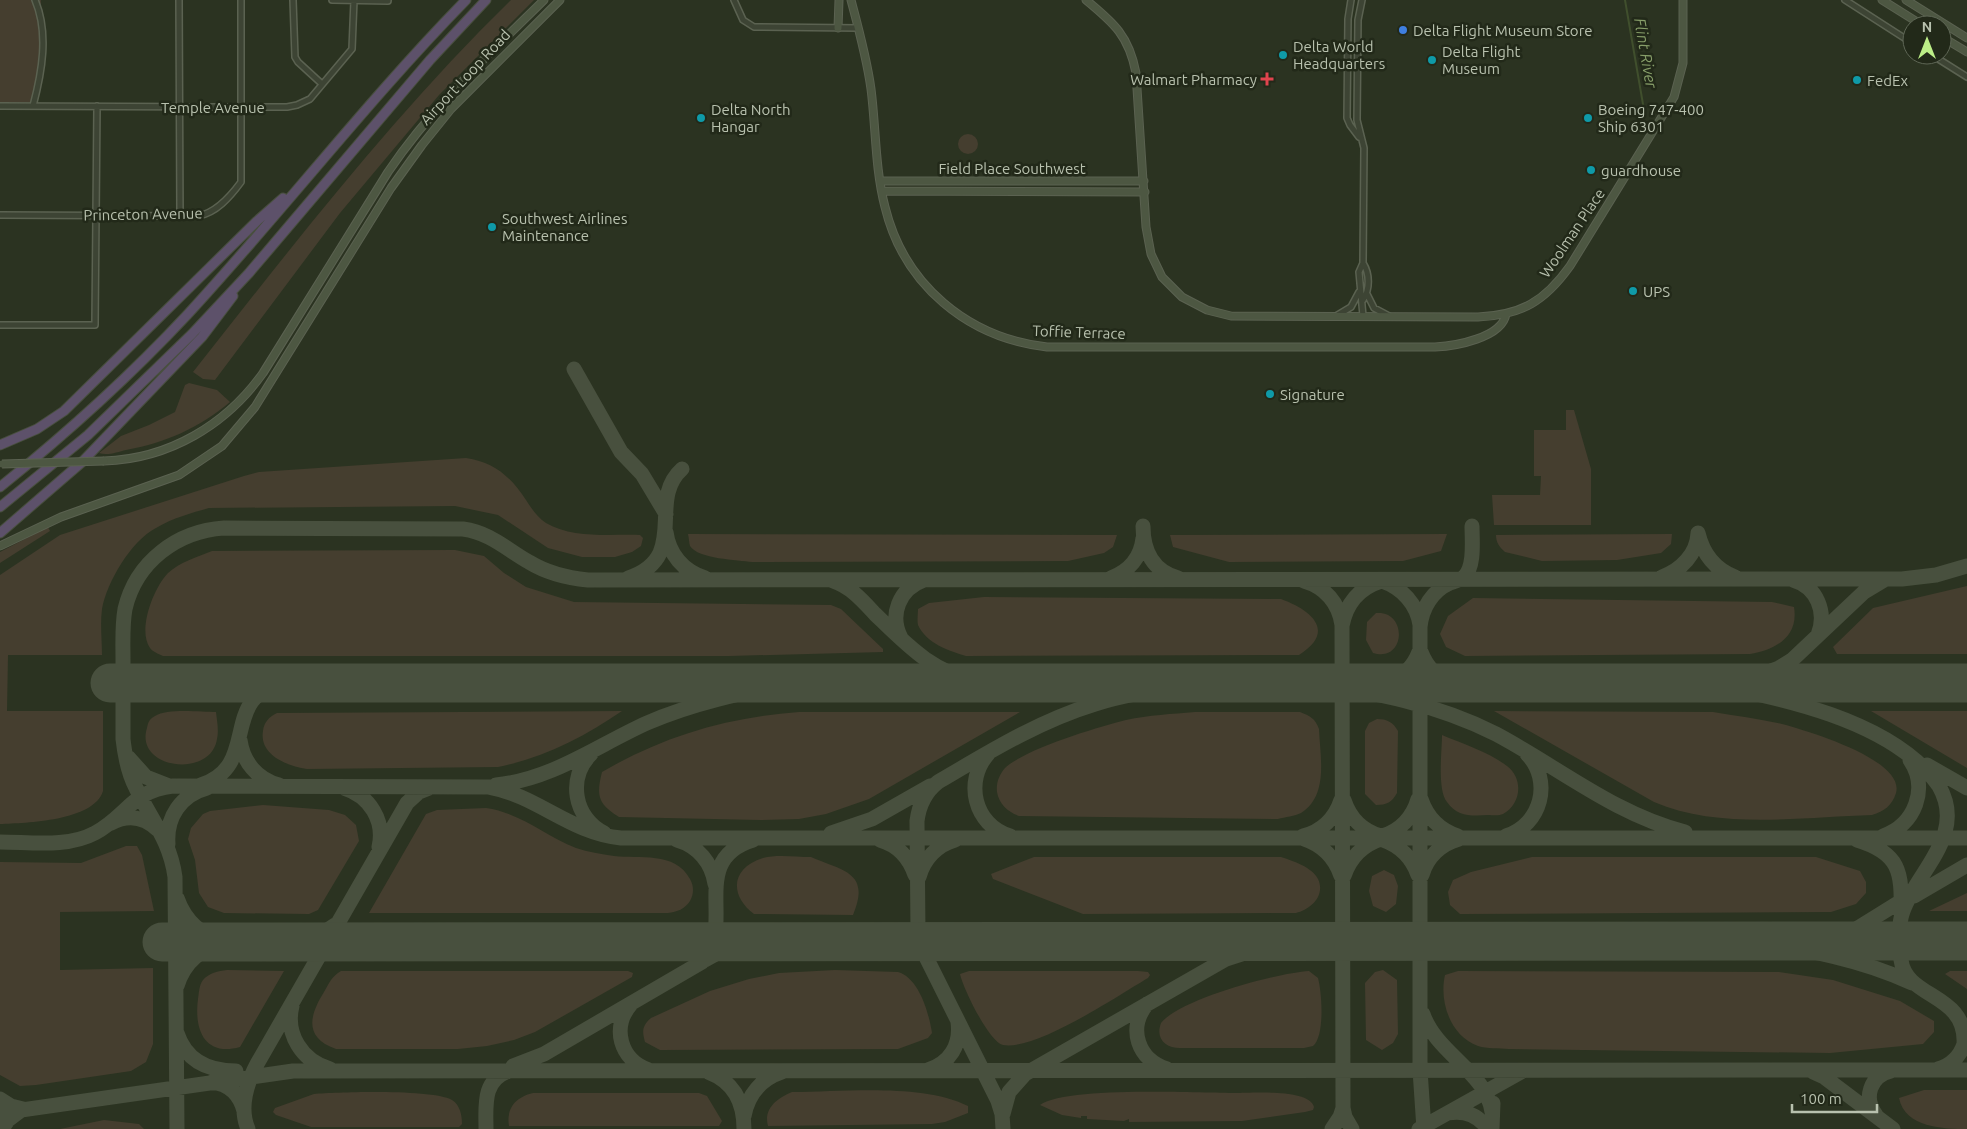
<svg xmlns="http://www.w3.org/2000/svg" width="1967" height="1129" viewBox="0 0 1967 1129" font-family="Ubuntu,sans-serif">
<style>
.green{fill:#453e2f}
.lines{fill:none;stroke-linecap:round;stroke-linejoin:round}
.stream{stroke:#404f2d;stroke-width:2}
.taxiway{stroke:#48503e;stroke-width:15}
.runway{stroke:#48503e;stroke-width:39}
.street-casing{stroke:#5b6251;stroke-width:8}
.secondary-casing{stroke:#5b6251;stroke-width:9}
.highway-casing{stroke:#484f3e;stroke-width:11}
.street{stroke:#3d4434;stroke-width:5}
.secondary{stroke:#4d5742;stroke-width:7}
.highway{stroke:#5d516a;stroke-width:9}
.secondary-bridge-casing{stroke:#5b6251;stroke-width:9;stroke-linecap:butt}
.secondary-bridge{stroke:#4d5742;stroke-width:7}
.shop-dot{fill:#3f7fe0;stroke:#222919;stroke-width:2}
.culture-dot{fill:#0f9aa8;stroke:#222919;stroke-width:2}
.health-dot{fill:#e0444e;stroke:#222919;stroke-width:2}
.labels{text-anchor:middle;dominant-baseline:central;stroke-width:5;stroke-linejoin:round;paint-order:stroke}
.poi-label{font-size:15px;fill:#b8c1ae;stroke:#222919;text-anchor:start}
.street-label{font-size:15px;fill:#b8c1ae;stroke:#222919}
.water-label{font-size:16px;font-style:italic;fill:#879e69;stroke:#222919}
</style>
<rect width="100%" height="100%" fill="#2b3321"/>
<!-- green -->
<path class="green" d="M 0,0 L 41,0 L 38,78 L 34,102 L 0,103 Z
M 511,0 L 534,0 L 439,95 L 340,213 L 215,380 L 203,379 L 193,372 C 294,244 394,114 511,0 Z
M958 144a10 10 0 1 1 20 0a10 10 0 1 1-20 0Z
M 189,383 L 217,390 L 230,402 C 199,428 165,443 126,450 C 118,452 107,456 99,453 L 121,436 L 149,425 L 175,412 L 185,385 Z
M 1566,410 L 1574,410 L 1591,469 L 1591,525 L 1494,525 L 1492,495 L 1540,495 L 1541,476 L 1534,476 L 1534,430 L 1566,430 Z
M 466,458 C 494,462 511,477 526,500 C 532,509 537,517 546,523 C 573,539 610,534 640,535 L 643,538 L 641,546 L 632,552 L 615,557 L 582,557 L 548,548 L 498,515 L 455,506 L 209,508 C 191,513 173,518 156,528 C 131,541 107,582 102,609 C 100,624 102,640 102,655 L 8,655 L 7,711 L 103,711 L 103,791 C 94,821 26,823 0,824 L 0,575 L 60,535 L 244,476 L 259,472 Z
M 48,527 L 50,531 L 0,563 L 0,552 Z
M 688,534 L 1117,535 L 1113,547 L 1104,553 L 1068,561 L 752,562 C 738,560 698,559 690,546 C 689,543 689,538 688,534 Z
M 1447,534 L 1441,551 L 1403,561 L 1229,562 L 1173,547 L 1170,535 Z
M 1672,534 L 1671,544 L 1661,553 L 1617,560 L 1542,561 L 1505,552 C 1499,547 1496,542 1496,535 Z
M 455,550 L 484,556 L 504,573 L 526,587 L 574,602 L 831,605 L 841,609 L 883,649 L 883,652 L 729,656 L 163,656 C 159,654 153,652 150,648 C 137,630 154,587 168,573 C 180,562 197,557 212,551 Z
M 1967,586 L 1967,654 L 1837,654 L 1833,647 L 1873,608 Z
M 984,597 L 1281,599 C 1311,610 1337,631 1299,655 L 966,656 C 949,651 926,643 918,625 C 917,621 918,613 918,609 L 929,603 Z
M 1473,598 L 1772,602 L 1794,607 C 1799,637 1775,650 1750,654 L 1465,656 L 1446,647 L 1440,634 L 1448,616 Z
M 1376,613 C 1408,610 1406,663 1373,653 L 1366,640 L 1367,622 Z
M 622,711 C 584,737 543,758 498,767 L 307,769 C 287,766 259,755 263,731 C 264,722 269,717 277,713 Z
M 1494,711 L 1713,712 C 1737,716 1762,719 1786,725 C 1810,732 1905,760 1896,793 C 1892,806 1884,811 1872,815 C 1802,817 1719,830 1654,802 Z
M 1871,711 L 1967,711 L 1967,768 Z
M 216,712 C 217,721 219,731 217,739 C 211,779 134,769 147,728 C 148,723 149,719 155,716 C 167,708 201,712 216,712 Z
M 799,712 L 1020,712 L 869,799 L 826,814 L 799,819 L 760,820 L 619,817 C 598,804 596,796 602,772 C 663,736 729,717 799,712 Z
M 1195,712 L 1300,712 C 1310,716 1315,718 1319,729 C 1320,757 1329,795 1301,813 C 1295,816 1285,817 1278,819 L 1019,816 C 1008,812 999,804 997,792 C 996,783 999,775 1005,768 C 1025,749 1098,727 1126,720 C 1149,715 1172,714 1195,712 Z
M 1377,719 C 1387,719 1393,722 1398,731 L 1397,793 C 1392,802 1387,805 1376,805 L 1365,794 L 1365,731 L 1369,723 Z
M 1442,735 C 1463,744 1489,752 1507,766 C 1524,779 1521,804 1503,814 C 1499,816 1492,815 1488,815 C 1472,816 1457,817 1447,802 C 1437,790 1442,751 1442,735 Z
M 263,805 L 329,810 L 345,815 L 356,825 L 359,841 L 318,910 L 309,914 L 224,913 L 208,907 L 199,893 L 195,860 L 188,839 L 191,828 L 203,814 L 210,811 Z
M 486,808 C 521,813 545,836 576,848 C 588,852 601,854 614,856 C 639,859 675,851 690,879 C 694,886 694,894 690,901 C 685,909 677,912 668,913 L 369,913 L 426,814 L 437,810 Z
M 126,846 L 137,846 L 142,855 L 154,911 L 60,912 L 60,970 L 153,968 L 153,1044 L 146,1062 L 131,1071 L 36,1085 L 20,1086 L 0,1075 L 0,862 L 81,863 Z
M 811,857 C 843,871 871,872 853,915 L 754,914 C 729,895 731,868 763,858 C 777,854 796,857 811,857 Z
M 1034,857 L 1281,857 C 1293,861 1312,867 1318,879 C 1326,896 1310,910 1296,913 L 1083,914 L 993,879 L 991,874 Z
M 1532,857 L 1816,857 L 1860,871 L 1866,882 L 1866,893 L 1856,904 L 1831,912 L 1460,914 L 1450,905 L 1448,892 L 1453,880 L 1471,872 Z
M 1384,870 L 1394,875 L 1398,886 L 1396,904 L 1386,912 L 1373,906 L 1369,891 L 1372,876 Z
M 1967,893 L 1967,911 L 1929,911 Z
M 227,970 L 284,971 L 240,1047 C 204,1057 194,1029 198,999 C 199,993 199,985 203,980 C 209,973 218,971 227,970 Z
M 835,970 L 898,972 C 919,978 929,1013 932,1033 L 928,1038 L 898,1049 L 660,1050 L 645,1042 C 642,1031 642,1026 651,1018 L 710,991 L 749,979 L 779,973 Z
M 1383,970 L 1397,980 L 1398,1034 L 1393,1043 L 1382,1050 L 1366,1040 L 1365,983 L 1375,972 Z
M 341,971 L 628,971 L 633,973 L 632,977 L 535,1032 L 514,1040 L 487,1046 L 458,1049 L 336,1049 C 304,1038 309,1016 324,992 C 329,983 332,976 341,971 Z
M 969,971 L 1138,971 L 1148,972 L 1150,975 L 1148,978 C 1119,995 1036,1051 1003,1045 C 989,1042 963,988 960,974 Z
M 1309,971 L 1318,978 C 1322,993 1325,1036 1313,1046 L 1304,1048 L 1180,1048 C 1166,1048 1155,1039 1161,1023 C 1180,999 1277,973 1309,971 Z
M 1458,971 L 1779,972 L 1833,980 L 1900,1001 L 1934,1021 L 1934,1032 L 1923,1044 L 1830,1053 L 1509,1049 C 1499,1048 1487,1049 1478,1046 C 1450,1036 1439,1001 1445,975 Z
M 1950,971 L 1967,971 L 1967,989 L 1945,974 Z
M 1924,1090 L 1967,1090 L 1967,1129 C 1944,1129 1905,1128 1899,1098 Z
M 792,1092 C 845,1092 921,1083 968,1106 L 968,1113 L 945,1122 L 932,1124 L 768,1126 C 763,1108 778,1098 792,1092 Z
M 533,1093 L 699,1093 L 707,1096 L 722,1121 L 719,1126 L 509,1126 C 506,1108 516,1097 533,1093 Z
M 1240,1093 C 1256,1093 1310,1089 1314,1107 L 1313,1110 L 1305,1112 L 1242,1121 L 1129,1122 L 1129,1119 L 1124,1121 L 1087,1119 L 1087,1116 L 1081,1116 L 1081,1118 L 1062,1115 L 1040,1105 C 1066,1086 1202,1093 1240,1093 Z
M 314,1094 C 340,1092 432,1089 452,1100 C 460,1105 462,1115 462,1124 L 459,1127 L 311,1127 L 276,1115 L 273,1112 L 275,1108 Z
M 104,1120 L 139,1124 L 144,1129 L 60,1129 Z"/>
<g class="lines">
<!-- stream -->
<path class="stream" d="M 1625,0 L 1644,110"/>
<!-- taxiway -->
<path class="taxiway" d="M 574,369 L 621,452 L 642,474 L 666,514
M 1143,526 C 1143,551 1153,571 1178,578
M 666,532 C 669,554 683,571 705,578
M 1698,533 C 1703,554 1714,569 1735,577
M 1662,577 C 1681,570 1697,554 1698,533
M 628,578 C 691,557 646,501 682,469
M 1111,578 C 1129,571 1141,557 1143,538
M 1793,580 C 1817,587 1827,612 1818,635
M 833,581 C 851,587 863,601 875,614 C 909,647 932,672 980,683
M 1304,581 C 1325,587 1339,603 1342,625
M 1382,581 C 1402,588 1417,604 1420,625
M 901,638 C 889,615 899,589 924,580
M 1421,652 C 1427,668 1438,679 1455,683
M 1309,683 C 1374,692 1437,704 1496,734 C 1558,767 1616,815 1685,832
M 1386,683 C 1402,678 1413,668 1419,652
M 1702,683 C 1777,697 1892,719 1939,786 C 1967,835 1917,871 1903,911 C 1898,924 1899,946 1901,960 C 1906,999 1967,993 1964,1044 C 1960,1056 1951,1065 1938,1069
M 1738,683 L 1779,668 L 1792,660 L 1864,592 L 1884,580
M 240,740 C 243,762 257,779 279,785
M 591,754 C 567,778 574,818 604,833
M 988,754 C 964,781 974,825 1010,836
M 128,757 L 146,777 L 169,786
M 1927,765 L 1967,788
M 201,785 C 263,765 216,693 288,683
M 496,785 C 553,779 596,746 647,723 C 693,703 742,693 791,683
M 344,788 C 370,796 385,821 379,847
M 1421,799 C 1427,817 1440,830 1458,836
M 1344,800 C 1350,818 1363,831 1381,836
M 111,823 C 128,814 145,817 158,830
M 831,833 L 872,819 L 930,786
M 1303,836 C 1322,831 1335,818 1341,800
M 1382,836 C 1400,831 1413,817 1418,799
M 1506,836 C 1541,825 1553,781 1527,754
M 1883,836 C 1915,825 1929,788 1910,760
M 1304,839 C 1322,845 1335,858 1341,876
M 677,840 C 698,846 712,863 715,884
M 880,840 C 897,845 909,857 915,875
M 1383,840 C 1400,846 1412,858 1418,875
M 1857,840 C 1900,853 1902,872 1901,912
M 0,842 C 31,842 67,848 95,833 C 127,816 131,791 173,786 L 489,787 C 538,796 570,833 621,838 L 1967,838
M 168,844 C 166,817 181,795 207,788
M 1422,875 C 1427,857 1441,844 1459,839
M 1344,876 C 1350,858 1363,845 1381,839
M 919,877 C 924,859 937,845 955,840
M 1914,896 L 1967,865
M 177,898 C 185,921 202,937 226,941
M 1752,941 C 1807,950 1861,959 1912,983
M 1828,941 L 1848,934 L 1906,898
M 300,942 L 317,937 L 335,925
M 705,960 L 732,945 L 753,941
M 177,986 C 184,962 203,946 228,942
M 631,1004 C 611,1027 620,1060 649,1070
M 1147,1004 C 1127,1028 1138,1060 1167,1069
M 292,1006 C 285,1034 302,1061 330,1069
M 1423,1014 C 1436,1053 1487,1073 1492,1112
M 177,1033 C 186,1061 208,1071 236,1071
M 513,1066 L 544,1054 L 702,962 C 737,927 687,860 753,840
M 928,1070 C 950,1063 961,1045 958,1022
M 708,1072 C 734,1082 744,1102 744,1129
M 1813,1072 L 1824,1077 L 1893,1129
M 212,1082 C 229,1084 240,1095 244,1111
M 0,1099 L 11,1106 L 23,1109
M 0,1113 L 293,1071 L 1967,1070
M 1448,1113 C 1464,1110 1478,1115 1488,1129
M 1003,1114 L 1009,1092 L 1025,1074 L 1226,959 L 1266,946 L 1306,941
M 1876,1115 C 1863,1098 1870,1076 1891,1071
M 744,1116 C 748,1095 761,1079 782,1072
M 2,1129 L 8,1120 L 20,1111
M 177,1129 L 175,877 C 170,840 151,820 136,788 C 128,773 125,757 123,739 C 123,713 123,686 123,659 C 123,643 122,626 125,609 C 136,562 177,531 224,528 L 463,529 C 491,533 506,549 529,562 C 547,573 567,578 588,580 L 1902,579 L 1936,575 L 1967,566
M 248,1129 C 239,1108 247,1083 257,1064 L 407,803 L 419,792 L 429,788
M 486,1129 C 486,1106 482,1080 509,1071
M 1003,1129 L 1002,1114 L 998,1101 L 920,945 L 918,934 L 917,821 C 919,805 925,792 938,782 C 989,752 1039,721 1095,704 C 1130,693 1165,689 1201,683
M 1332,1129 L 1340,1117 L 1343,1108
M 1352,1129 L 1345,1117 L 1343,1108 L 1342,626 C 1346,604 1359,588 1381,581
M 1419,1129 L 1521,1072
M 1424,1129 L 1420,1070 L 1420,627 C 1422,608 1432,591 1450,583 C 1454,581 1461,580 1464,577 C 1475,567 1472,540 1472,526
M 1492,1129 L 1493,1103"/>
<!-- runway -->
<path class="runway" d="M 110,683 L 1967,683
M 162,942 L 1967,941"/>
<defs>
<path id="street" d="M 179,0 L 180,216
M 293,0 L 295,57 L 298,62 L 322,84
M 332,0 L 388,1
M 734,0 L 743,20 L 754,27 L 858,28
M 1351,0 L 1348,19 L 1347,118 L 1350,125 L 1359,137
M 1362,0 L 1358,20 L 1357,120 L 1364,148 L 1363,263 L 1359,272 L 1363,316
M 1845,0 L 1912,43
M 1932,55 L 1967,77
M 0,106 L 242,107 L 287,107 L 297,105 L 310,99 L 352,49 L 354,0
M 33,106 C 42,72 49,33 35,0
M 0,215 L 198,216 C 216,213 230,197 241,182 L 241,0
M 1367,294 L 1374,308 L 1389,316
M 1363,300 C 1370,289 1370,274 1363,263
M 1336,316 L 1351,307 L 1359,292
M 0,325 L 95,325 L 97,106"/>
<path id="secondary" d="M 851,0 C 859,30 867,59 871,89 C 876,128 875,169 885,207 C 904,285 968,338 1047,347 L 1435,347 C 1455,346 1502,338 1506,314
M 1086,0 C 1114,23 1129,36 1136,73 L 1146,227 L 1151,254 L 1162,277 L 1182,297 L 1207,310 L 1231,316 L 1478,317 C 1522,315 1545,301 1570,266 L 1674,97 L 1683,63 L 1683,0
M 1882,0 L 1922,25
M 1906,0 L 1967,38
M 838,28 L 839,0
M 1942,37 L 1967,52
M 880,181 L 1144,181
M 882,191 L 1145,192
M 104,461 C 169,459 226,425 263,373 L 388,172 C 432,107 488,55 544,0
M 0,546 L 61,517 L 179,475 L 222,446 L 255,407 L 391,188 L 422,145 L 451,109 L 560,0"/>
<path id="highway" d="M 0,445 L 37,429 L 64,411 L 257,221 L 283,198
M 0,487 C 66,434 129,377 187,315 C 282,212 368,100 466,0
M 0,507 L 88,435 L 192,334 L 249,273 L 430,60 L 486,0
M 0,533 L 82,462 L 202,337 L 233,296"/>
</defs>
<!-- street casing -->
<use href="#street" class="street-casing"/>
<!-- secondary casing -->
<use href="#secondary" class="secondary-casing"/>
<!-- highway casing -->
<use href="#highway" class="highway-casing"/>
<!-- street -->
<use href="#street" class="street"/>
<!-- secondary -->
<use href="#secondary" class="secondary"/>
<!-- highway -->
<use href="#highway" class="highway"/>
<defs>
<path id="secondary-bridge" d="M 2,464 L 104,461"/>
</defs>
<!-- secondary-bridge casing -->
<use href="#secondary-bridge" class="secondary-bridge-casing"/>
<!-- secondary-bridge -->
<use href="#secondary-bridge" class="secondary-bridge"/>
</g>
<!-- markers -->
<circle class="shop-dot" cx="1403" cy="30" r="5"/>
<g class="culture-dot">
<circle cx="1283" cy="55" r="5"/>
<circle cx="1432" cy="60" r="5"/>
<circle cx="1857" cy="80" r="5"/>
<circle cx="701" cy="118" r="5"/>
<circle cx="1588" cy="118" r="5"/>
<circle cx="1591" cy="170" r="5"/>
<circle cx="492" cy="227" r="5"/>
<circle cx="1633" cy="291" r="5"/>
<circle cx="1270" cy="394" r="5"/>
</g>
<path class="health-dot" d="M1264.5 71.5h5v5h5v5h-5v5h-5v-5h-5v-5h5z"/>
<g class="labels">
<!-- poi labels -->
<g class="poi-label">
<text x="1413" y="30">Delta Flight Museum Store</text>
<text x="1293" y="46">Delta World<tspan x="1293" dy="17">Headquarters</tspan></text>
<text x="1442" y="51">Delta Flight<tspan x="1442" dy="17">Museum</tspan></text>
<text x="1257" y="79" text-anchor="end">Walmart Pharmacy</text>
<text x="1867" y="80">FedEx</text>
<text x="711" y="109">Delta North<tspan x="711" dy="17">Hangar</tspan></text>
<text x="1598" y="109">Boeing 747-400<tspan x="1598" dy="17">Ship 6301</tspan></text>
<text x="1601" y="170">guardhouse</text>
<text x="502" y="218">Southwest Airlines<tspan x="502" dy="17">Maintenance</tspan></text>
<text x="1643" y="291">UPS</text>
<text x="1280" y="394">Signature</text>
</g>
<!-- street labels -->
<g class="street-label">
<text transform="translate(465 77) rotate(-47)">Airport Loop Road</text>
<text x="213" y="107">Temple Avenue</text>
<text x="1012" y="168">Field Place Southwest</text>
<text transform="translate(143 214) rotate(-1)">Princeton Avenue</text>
<text transform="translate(1572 233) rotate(-56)">Woolman Place</text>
<text transform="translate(1079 332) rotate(2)">Toffie Terrace</text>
</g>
<!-- water labels -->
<g class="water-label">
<text transform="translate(1646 53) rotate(80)">Flint River</text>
</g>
</g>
<!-- north arrow -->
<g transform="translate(1927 40)"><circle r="24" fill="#222919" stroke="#5e6655"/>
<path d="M0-4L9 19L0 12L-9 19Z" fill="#bcee87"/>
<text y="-8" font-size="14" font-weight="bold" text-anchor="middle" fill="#b8c1ae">N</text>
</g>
<!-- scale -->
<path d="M1792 1104v8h85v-8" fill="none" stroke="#b8c1ae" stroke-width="2.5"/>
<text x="1800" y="1104" font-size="15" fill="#b8c1ae" stroke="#222919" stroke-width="4" paint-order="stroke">100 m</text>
</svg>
